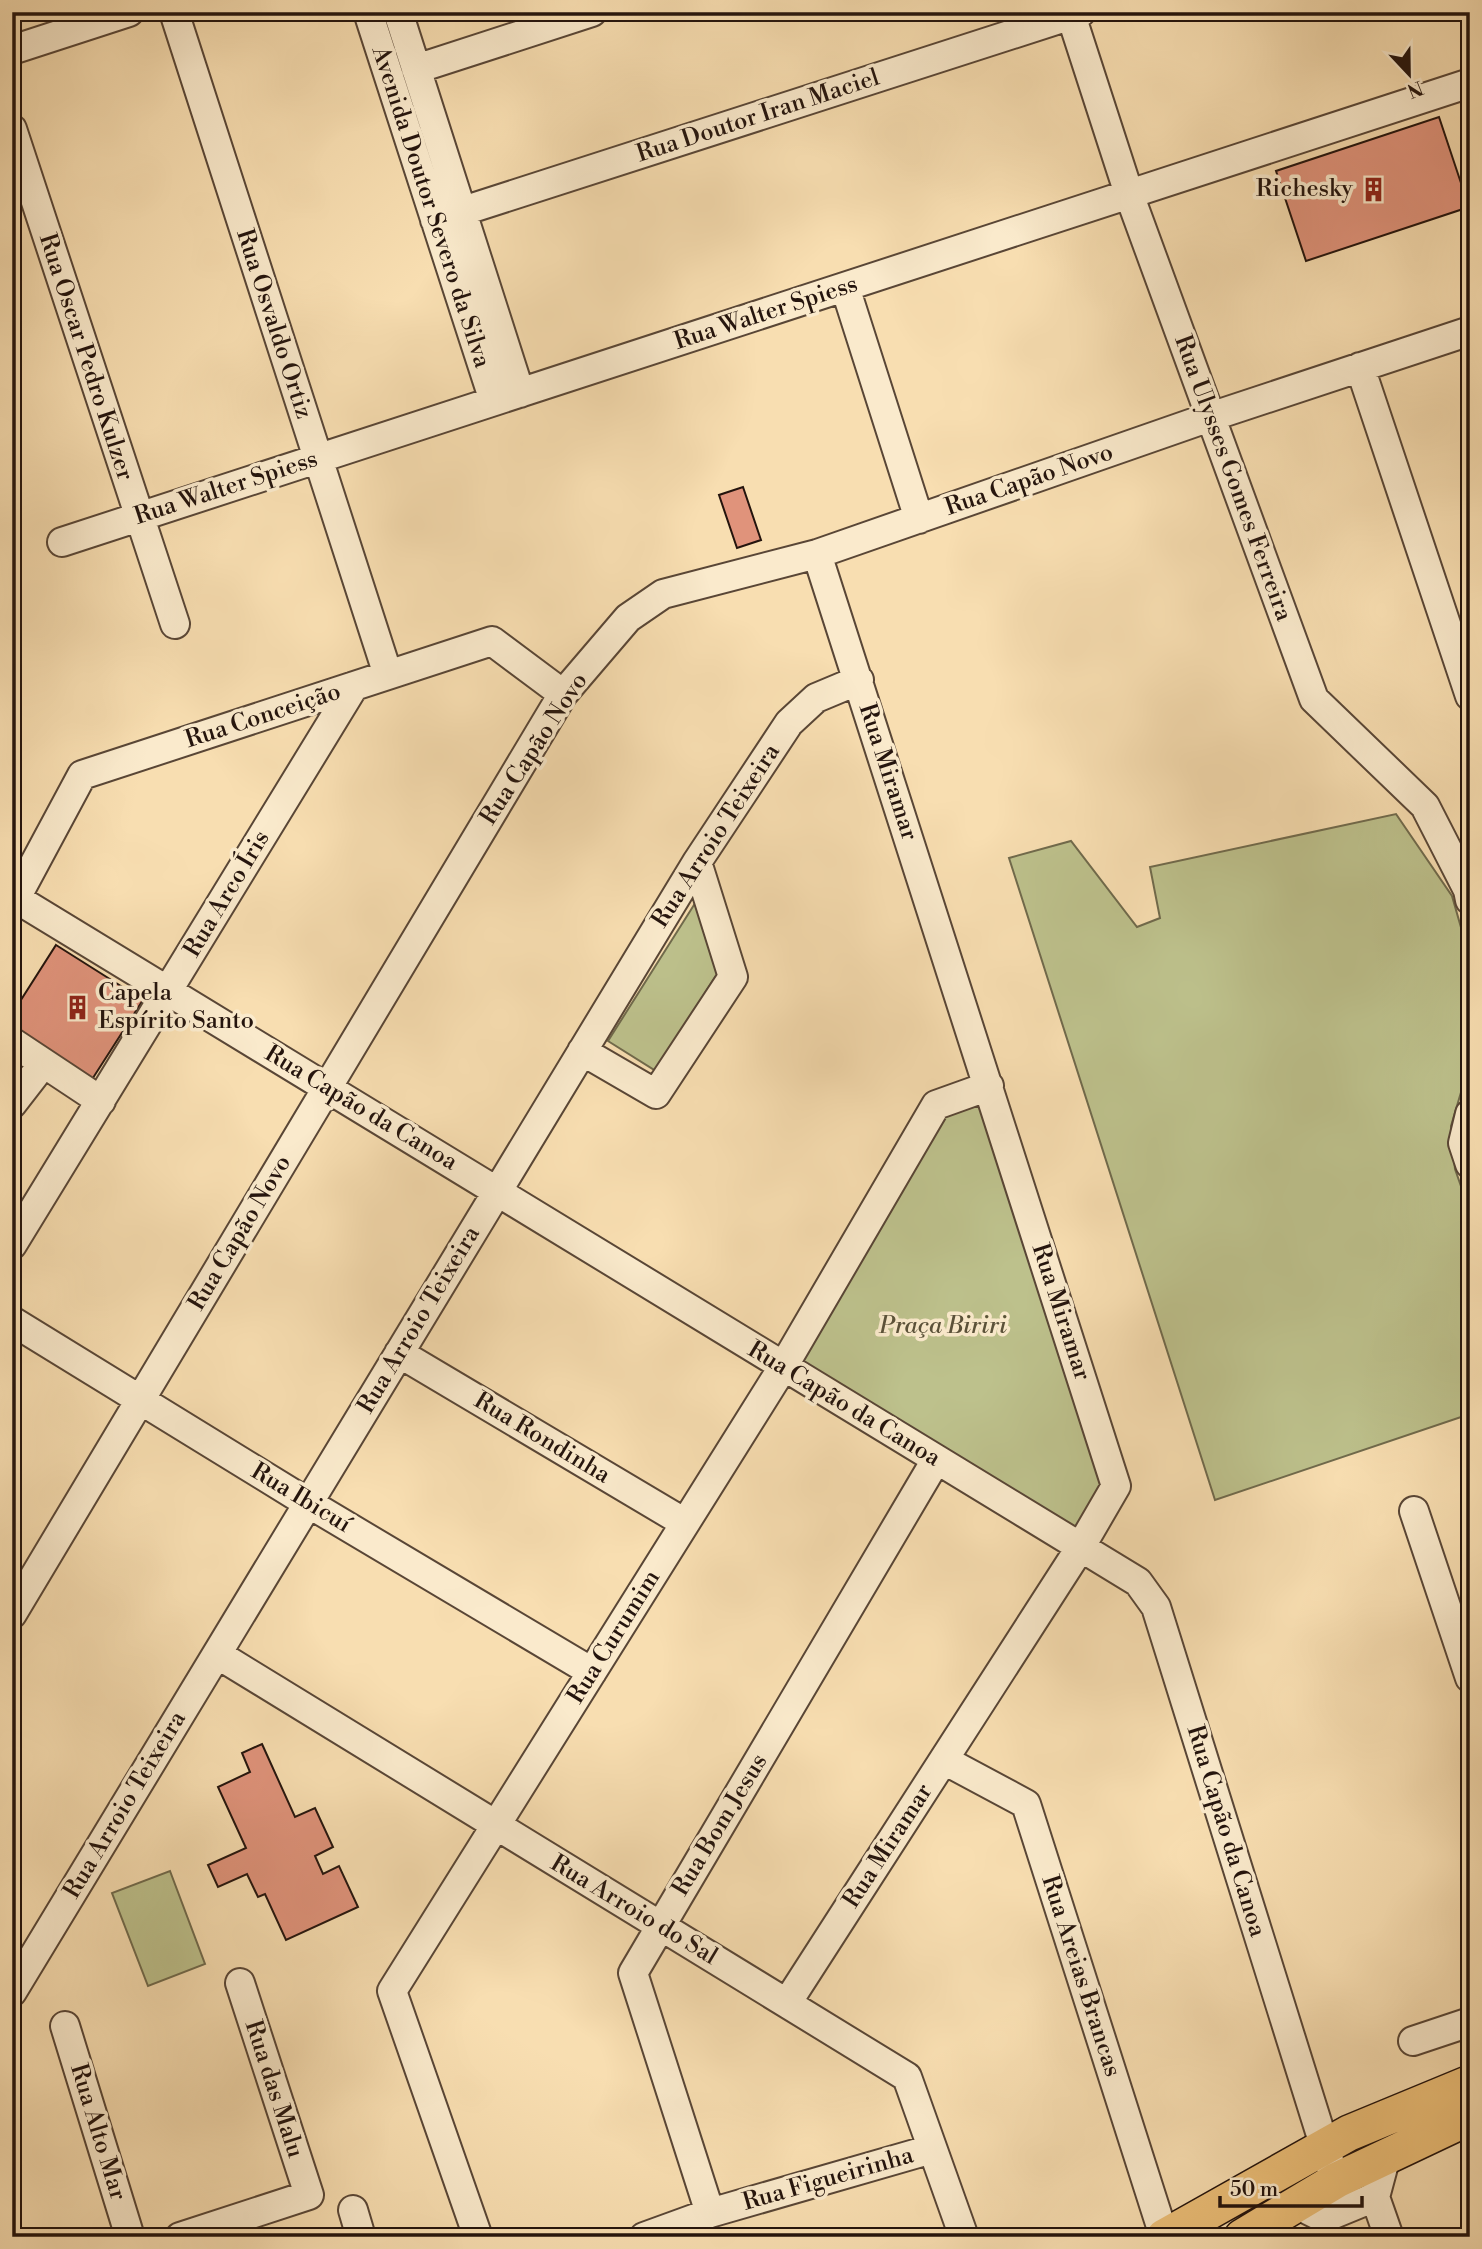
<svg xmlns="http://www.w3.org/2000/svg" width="1482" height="2249" viewBox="0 0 1482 2249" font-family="'Libre Bodoni',serif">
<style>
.green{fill:#bdc18c;stroke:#706a4c;stroke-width:2}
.building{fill:#e0937b;stroke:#24140d;stroke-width:2}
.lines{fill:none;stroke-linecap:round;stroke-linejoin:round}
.minor-casing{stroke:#594636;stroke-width:32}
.major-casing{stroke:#24140d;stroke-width:38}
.minor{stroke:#faeacc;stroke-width:28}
.major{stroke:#ecbf78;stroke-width:35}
.labels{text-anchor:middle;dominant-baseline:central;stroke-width:7;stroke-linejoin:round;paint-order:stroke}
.street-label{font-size:24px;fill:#24140d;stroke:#faeacc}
.poi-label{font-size:24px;fill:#24140d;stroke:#faeacc;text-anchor:end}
.park-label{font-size:24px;font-style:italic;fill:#5a5139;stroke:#faeacc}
</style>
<rect width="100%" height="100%" fill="#f8deb1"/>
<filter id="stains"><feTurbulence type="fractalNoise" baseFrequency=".00286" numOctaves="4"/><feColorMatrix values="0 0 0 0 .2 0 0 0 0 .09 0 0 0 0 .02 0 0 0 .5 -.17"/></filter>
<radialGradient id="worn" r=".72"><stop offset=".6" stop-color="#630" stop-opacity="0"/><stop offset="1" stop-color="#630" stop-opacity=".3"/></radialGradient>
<!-- green -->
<path class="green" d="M 1396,814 L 1452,896 L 1470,959 L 1470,1062 L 1451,1126 L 1455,1169 L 1470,1212 L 1470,1414 L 1215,1500 L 1009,858 L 1071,841 L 1137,927 L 1160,918 L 1150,867 Z
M 699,897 L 722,966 L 656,1071 L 608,1041 Z
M 983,1103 L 1104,1484 L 1077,1532 L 801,1363 L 944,1115 Z
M 170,1871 L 205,1964 L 148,1986 L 112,1893 Z"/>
<!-- building -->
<path class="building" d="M 1439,117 L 1469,207 L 1306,261 L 1276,171 Z
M 743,487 L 761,540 L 737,548 L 719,495 Z
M 56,945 L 143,1000 L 91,1081 L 12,1032 L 12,1014 Z
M 262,1744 L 295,1817 L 315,1808 L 333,1847 L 315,1856 L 323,1874 L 339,1866 L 358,1907 L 286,1940 L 265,1894 L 258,1897 L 247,1874 L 218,1887 L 208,1865 L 246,1848 L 218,1787 L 250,1772 L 242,1753 Z"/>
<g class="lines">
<defs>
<path id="minor" d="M 174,12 L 388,675
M 368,12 L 494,401
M 398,12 L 520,393
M 1070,12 L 1129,194 L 1314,699 L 1425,806 L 1468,890 L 1470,900
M 12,50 L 129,12
M 416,69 L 592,12
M 12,129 L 175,624
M 435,220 L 1081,12
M 845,287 L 919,519
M 1360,367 L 1470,696
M 62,542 L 1470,83
M 12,896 L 1138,1582 L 1156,1607 L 1331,2167
M 16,898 L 82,775 L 492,641 L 563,694
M 12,1042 L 101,1101
M 582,1051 L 656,1094 L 733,977 L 697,862
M 12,1104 L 43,1064
M 1470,1114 L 1463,1143 L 1470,1164
M 12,1245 L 354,686
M 12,1321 L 308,1503 L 592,1672
M 399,1353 L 685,1523
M 1414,1511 L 1470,1678
M 12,1614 L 563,694 L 628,618 L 663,594 L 817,554 L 1210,417 L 1470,331
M 217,1654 L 907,2077 L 964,2237
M 944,1760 L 1026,1804 L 1164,2236
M 12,1992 L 697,862 L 789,723 L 816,698 L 859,680
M 787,2003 L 1080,1548 L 1116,1486 L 817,554
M 65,2026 L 130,2237
M 1413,2041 L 1470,2022
M 1375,2197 L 1389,2237
M 1296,2204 L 1324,2218 L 1375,2197 L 1386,2156
M 353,2210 L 361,2237
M 710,2213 L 633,1973 L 936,1460
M 180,2237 L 309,2195 L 240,1983
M 478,2237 L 392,1991 L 783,1367 L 936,1105 L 989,1086
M 644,2237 L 710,2213 L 932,2149"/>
<path id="major" d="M 1164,2237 L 1349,2133 L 1470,2083
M 1242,2237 L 1337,2180 L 1470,2117"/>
</defs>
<!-- minor casing -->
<use href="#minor" class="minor-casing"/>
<!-- major casing -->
<use href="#major" class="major-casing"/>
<!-- minor -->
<use href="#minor" class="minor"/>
<!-- major -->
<use href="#major" class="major"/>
</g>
<!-- icons -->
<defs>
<symbol id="building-bare" viewBox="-9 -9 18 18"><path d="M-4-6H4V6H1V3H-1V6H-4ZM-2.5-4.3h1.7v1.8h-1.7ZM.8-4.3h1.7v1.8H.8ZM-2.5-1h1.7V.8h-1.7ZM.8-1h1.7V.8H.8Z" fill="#8f2418" stroke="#faeacc" stroke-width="2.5" paint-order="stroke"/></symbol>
</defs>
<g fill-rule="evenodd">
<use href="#building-bare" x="1356" y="172" width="35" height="35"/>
<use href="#building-bare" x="60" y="990" width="35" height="35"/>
</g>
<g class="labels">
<!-- street labels -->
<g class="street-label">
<text transform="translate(758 116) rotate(-18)">Rua Doutor Iran Maciel</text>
<text transform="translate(431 207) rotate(72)">Avenida Doutor Severo da Silva</text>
<text transform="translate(766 313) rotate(-18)">Rua Walter Spiess</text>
<text transform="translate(274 324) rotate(72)">Rua Osvaldo Ortiz</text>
<text transform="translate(86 357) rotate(72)">Rua Oscar Pedro Kulzer</text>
<text transform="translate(1233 478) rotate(70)">Rua Ulysses Gomes Ferreira</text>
<text transform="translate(1029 480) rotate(-19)">Rua Capão Novo</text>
<text transform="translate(226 488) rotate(-18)">Rua Walter Spiess</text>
<text transform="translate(263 716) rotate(-18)">Rua Conceição</text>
<text transform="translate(534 749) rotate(-57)">Rua Capão Novo</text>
<text transform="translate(888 772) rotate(72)">Rua Miramar</text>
<text transform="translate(716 836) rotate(-57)">Rua Arroio Teixeira</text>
<text transform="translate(227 894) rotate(-59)">Rua Arco Íris</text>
<text transform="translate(361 1108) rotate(31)">Rua Capão da Canoa</text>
<text transform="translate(240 1233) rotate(-59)">Rua Capão Novo</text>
<text transform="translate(1061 1312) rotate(72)">Rua Miramar</text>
<text transform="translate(419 1320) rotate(-59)">Rua Arroio Teixeira</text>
<text transform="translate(844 1404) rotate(31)">Rua Capão da Canoa</text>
<text transform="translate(542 1438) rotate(31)">Rua Rondinha</text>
<text transform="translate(301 1498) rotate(31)">Rua Ibicuí</text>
<text transform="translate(614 1637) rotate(-58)">Rua Curumim</text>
<text transform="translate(125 1805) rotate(-59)">Rua Arroio Teixeira</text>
<text transform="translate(720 1825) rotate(-59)">Rua Bom Jesus</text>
<text transform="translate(1226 1831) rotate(73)">Rua Capão da Canoa</text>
<text transform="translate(888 1846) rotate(-57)">Rua Miramar</text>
<text transform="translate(634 1910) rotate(31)">Rua Arroio do Sal</text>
<text transform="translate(1081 1976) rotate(72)">Rua Areias Brancas</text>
<text transform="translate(274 2089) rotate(72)">Rua das Malu</text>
<text transform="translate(98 2132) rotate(73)">Rua Alto Mar</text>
<text transform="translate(828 2179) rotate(-16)">Rua Figueirinha</text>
</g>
<!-- poi labels -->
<g class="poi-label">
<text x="1353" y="189">Richesky</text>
<text x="98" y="993" text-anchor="start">Capela<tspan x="98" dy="28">Espírito Santo</tspan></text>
</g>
<!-- park labels -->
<g class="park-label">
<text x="943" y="1326">Praça Biriri</text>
</g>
</g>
<!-- margin -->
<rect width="1482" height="2249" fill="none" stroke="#f8deb1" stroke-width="42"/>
<rect x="14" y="14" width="1454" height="2221" fill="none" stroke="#24140d" stroke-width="3.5"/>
<rect x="21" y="21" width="1440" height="2207" fill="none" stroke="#24140d" stroke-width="2"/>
<!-- north arrow -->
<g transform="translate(1409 74) rotate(158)" stroke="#faeacc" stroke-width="5" paint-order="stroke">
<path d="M0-5L12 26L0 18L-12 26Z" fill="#24140d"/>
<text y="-10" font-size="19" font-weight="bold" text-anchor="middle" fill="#24140d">N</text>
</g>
<!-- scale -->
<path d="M1220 2196v10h142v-10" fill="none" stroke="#24140d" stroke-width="3.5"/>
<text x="1230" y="2196" font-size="21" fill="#24140d" stroke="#faeacc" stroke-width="5" paint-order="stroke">50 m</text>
<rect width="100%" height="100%" filter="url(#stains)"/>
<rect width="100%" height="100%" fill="url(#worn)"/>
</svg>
